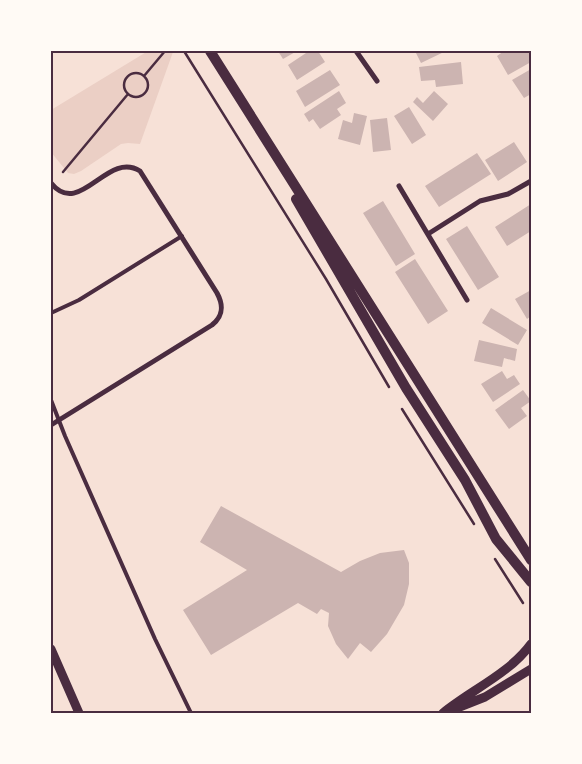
<svg xmlns="http://www.w3.org/2000/svg" width="582" height="764" viewBox="0 0 582 764" font-family="'Playfair Display',serif">
<style>
.green{fill:#ebcfc5}
.building{fill:#ccb4b1}
.lines{fill:none;stroke-linecap:round;stroke-linejoin:round}
.path{stroke:#4a2c40;stroke-width:2.5}
.service{stroke:#4a2c40;stroke-width:4}
.minor{stroke:#4a2c40;stroke-width:5}
.tertiary{stroke:#4a2c40;stroke-width:9}
.secondary{stroke:#4a2c40;stroke-width:10}
.neatline{fill:none;stroke:#4a2c40;stroke-width:2}
</style>
<rect width="100%" height="100%" fill="#f7e1d7"/>
<!-- green -->
<path class="green" d="M 148,51 L 173,52 L 140,144 L 128,143 L 121,144 L 81,171 L 74,174 L 68,173 L 51,152 L 51,110 Z"/>
<!-- building -->
<path class="building" d="M 278,51 L 297,51 L 283,59 Z
M 309,51 L 318,51 L 325,62 L 297,80 L 288,65 Z
M 415,51 L 446,51 L 421,63 Z
M 504,51 L 531,51 L 531,62 L 508,75 L 497,56 Z
M 461,62 L 463,84 L 436,87 L 435,80 L 421,81 L 419,67 Z
M 531,69 L 531,94 L 524,98 L 512,80 Z
M 330,70 L 340,85 L 305,107 L 296,91 Z
M 339,91 L 346,103 L 337,109 L 341,115 L 320,129 L 313,119 L 309,122 L 304,114 Z
M 434,91 L 448,104 L 433,121 L 413,102 L 417,97 L 423,103 Z
M 409,107 L 426,135 L 412,144 L 394,116 Z
M 354,113 L 367,116 L 360,145 L 338,139 L 343,120 L 352,123 Z
M 387,118 L 391,150 L 373,152 L 370,120 Z
M 514,142 L 527,162 L 498,181 L 485,160 Z
M 477,153 L 491,174 L 439,207 L 425,186 Z
M 383,201 L 415,254 L 396,266 L 363,213 Z
M 531,204 L 531,231 L 507,246 L 495,227 Z
M 467,226 L 499,277 L 478,290 L 446,239 Z
M 415,259 L 448,311 L 428,324 L 395,272 Z
M 531,290 L 531,316 L 527,319 L 515,299 Z
M 491,308 L 527,330 L 518,345 L 482,323 Z
M 479,340 L 517,349 L 515,361 L 504,358 L 502,367 L 474,361 Z
M 502,371 L 507,379 L 514,375 L 520,384 L 493,402 L 481,384 Z
M 523,390 L 531,401 L 521,408 L 527,416 L 509,429 L 495,410 Z
M 221,506 L 341,572 L 360,561 L 380,553 L 404,550 L 409,563 L 409,584 L 404,605 L 387,634 L 371,652 L 360,643 L 348,659 L 336,644 L 328,626 L 329,613 L 321,609 L 317,614 L 298,603 L 211,655 L 183,610 L 247,570 L 200,542 Z"/>
<g class="lines">
<!-- path -->
<path class="path" d="M 184,51 L 326,279 L 389,387
M124 85a12 12 0 1 1 24 0a12 12 0 1 1-24 0Z
M 144,76 L 165,51
M 63,172 L 128,94
M 402,409 L 474,524
M 495,559 L 523,603"/>
<!-- service -->
<path class="service" d="M 51,313 L 79,300 L 182,236
M 51,400 L 65,436 L 155,639 L 191,713"/>
<!-- minor -->
<path class="minor" d="M 356,51 L 377,81
M 51,183 C 80,219 107,150 140,171 L 217,293 C 224,306 223,316 212,325 L 51,425
M 399,186 L 467,300
M 428,234 L 480,201 L 508,194 L 531,181"/>
<!-- tertiary -->
<path class="tertiary" d="M 51,649 L 79,713
M 447,712 L 485,697 L 531,669
M 443,713 C 471,690 509,674 531,644"/>
<!-- secondary -->
<path class="secondary" d="M 210,51 L 531,560
M 296,199 L 406,388 L 465,480 L 496,539 L 531,582"/>
</g>
<!-- border -->
<rect width="582" height="764" fill="none" stroke="#fffaf5" stroke-width="105"/>
<rect x="52" y="52" width="478" height="660" class="neatline"/>
</svg>
